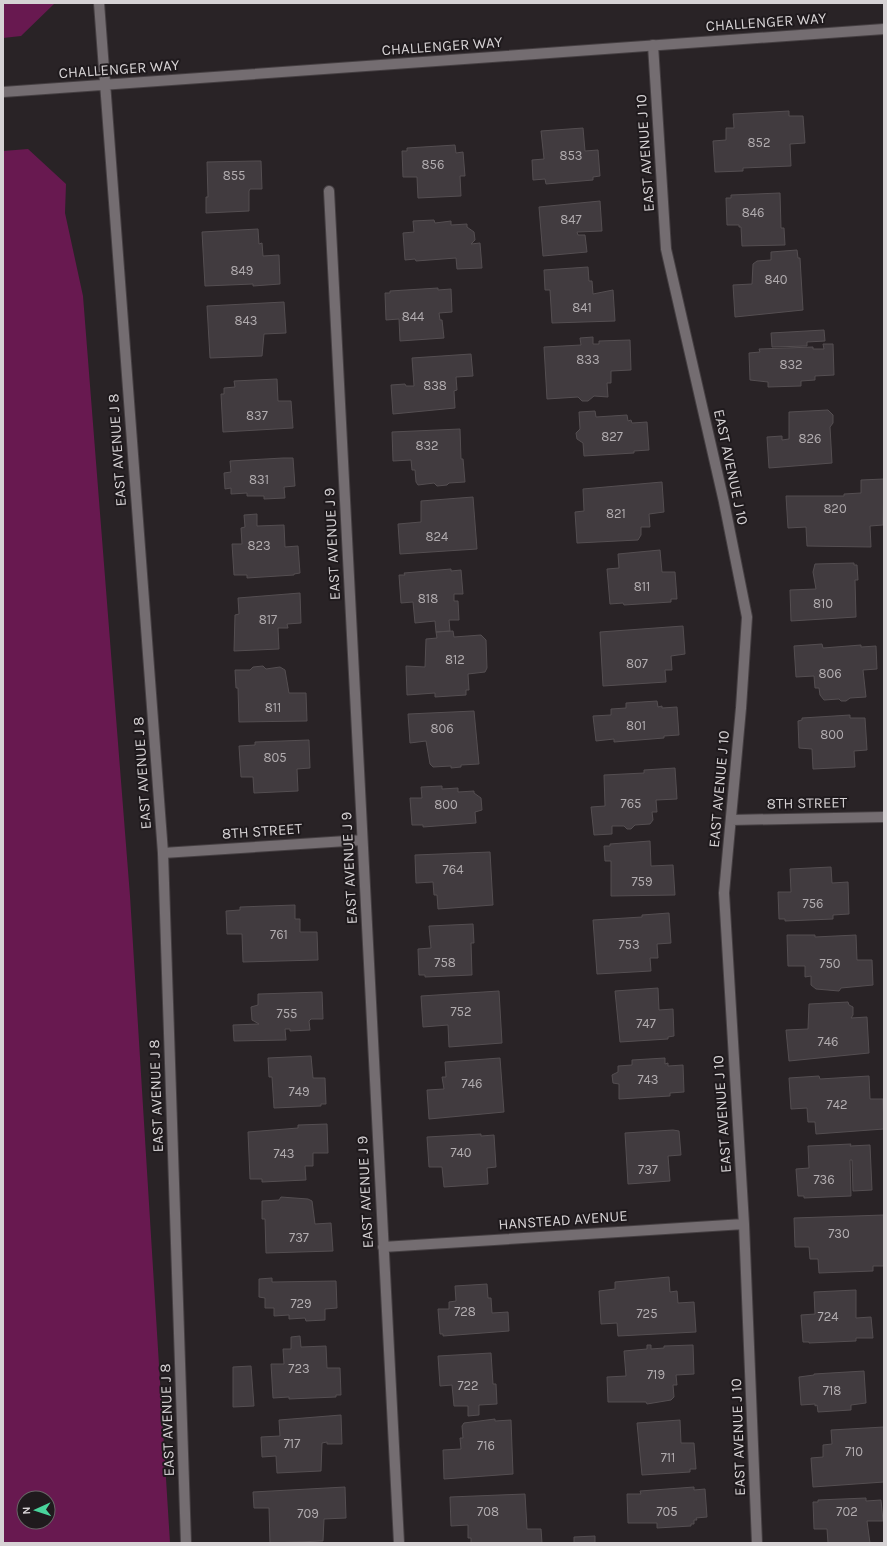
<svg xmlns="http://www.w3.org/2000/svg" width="887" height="1546" viewBox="0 0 887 1546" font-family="Karla,sans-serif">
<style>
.green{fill:#681950;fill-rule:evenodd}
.building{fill:#413b3f;stroke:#544e51}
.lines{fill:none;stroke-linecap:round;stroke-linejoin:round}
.street-casing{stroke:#453f42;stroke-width:12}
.secondary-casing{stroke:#453f42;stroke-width:12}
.street{stroke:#746d71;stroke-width:10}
.secondary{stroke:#746d71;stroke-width:10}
.labels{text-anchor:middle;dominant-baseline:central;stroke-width:4;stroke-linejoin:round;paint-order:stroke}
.number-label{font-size:13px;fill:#b1acaf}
.street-label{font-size:15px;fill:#d6d2d4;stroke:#1f1a1d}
</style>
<rect width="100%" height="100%" fill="#292326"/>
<!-- green -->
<path class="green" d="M 3,3 L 55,3 L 21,36 L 3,38 Z
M 28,149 L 66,184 L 65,213 L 83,296 L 130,896 L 170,1543 L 3,1543 L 3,151 ZM 24,1498 L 48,1498 L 48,1522 L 24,1522 Z"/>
<!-- building -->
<path class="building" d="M 789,111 L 789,116 L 803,116 L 805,143 L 790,144 L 791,166 L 743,168 L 743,171 L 715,172 L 713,141 L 726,140 L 726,128 L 734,128 L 733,114 Z
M 583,128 L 585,151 L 598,150 L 600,176 L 593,177 L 593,180 L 546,184 L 545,179 L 533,180 L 532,160 L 544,159 L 541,131 Z
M 455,145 L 456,153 L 463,152 L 465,176 L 460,176 L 461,196 L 418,198 L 417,177 L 403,177 L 402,151 L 407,151 L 407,148 Z
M 255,161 L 261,161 L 262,189 L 250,189 L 249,191 L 249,211 L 206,213 L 206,197 L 208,197 L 207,162 Z
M 780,193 L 781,228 L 784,228 L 785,245 L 742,246 L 741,227 L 739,227 L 739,225 L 727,225 L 726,198 L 731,198 L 731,195 Z
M 600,201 L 602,231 L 577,232 L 578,235 L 585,235 L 587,252 L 543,256 L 539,207 Z
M 434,220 L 435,223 L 451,221 L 451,225 L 467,224 L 467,227 L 474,232 L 475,240 L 471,244 L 480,243 L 482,268 L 457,269 L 456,258 L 416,261 L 415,259 L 405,260 L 403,233 L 414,232 L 413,221 Z
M 258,229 L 259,244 L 262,243 L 263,256 L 279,255 L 280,284 L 253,286 L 253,284 L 205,286 L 202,232 Z
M 797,250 L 798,258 L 800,258 L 803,310 L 735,317 L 733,285 L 752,284 L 753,264 L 757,261 L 771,260 L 771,252 Z
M 588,267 L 589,281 L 592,281 L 593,294 L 613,290 L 615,321 L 552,323 L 550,290 L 545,290 L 544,270 Z
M 438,288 L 438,290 L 451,289 L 452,312 L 439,313 L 440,320 L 442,320 L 444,338 L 400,341 L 399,319 L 386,320 L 385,293 L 390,293 L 390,291 Z
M 284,302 L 286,333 L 264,334 L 262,356 L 210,358 L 207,306 Z
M 824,330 L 825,341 L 807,342 L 807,346 L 772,347 L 771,333 Z
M 593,337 L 593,344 L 599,344 L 599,341 L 630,340 L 631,370 L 611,371 L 611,383 L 607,383 L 608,397 L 594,396 L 588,401 L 582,401 L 578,397 L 547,399 L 544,347 L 581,345 L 580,338 Z
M 823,344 L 833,344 L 834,375 L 815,376 L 815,380 L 801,381 L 801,386 L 768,387 L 768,382 L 750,380 L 749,353 L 760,352 L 759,349 L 813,347 L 813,349 L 824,349 Z
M 471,354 L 473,376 L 456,377 L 457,390 L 454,391 L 455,408 L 393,414 L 391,385 L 405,384 L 406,386 L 414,386 L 412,358 Z
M 277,379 L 278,401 L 291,401 L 293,428 L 223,432 L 221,394 L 224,394 L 224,388 L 235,387 L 234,381 Z
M 828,410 L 833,415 L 833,423 L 830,427 L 832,463 L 769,468 L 767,437 L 782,436 L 782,440 L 789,439 L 789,412 Z
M 595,411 L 596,417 L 627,415 L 628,421 L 631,420 L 632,423 L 647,422 L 649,450 L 634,451 L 634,453 L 584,456 L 583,443 L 577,439 L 576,433 L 580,429 L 579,412 Z
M 460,429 L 461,459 L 463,459 L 465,482 L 449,483 L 447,485 L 437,486 L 434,483 L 418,485 L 416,482 L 415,470 L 412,470 L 411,460 L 393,461 L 392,432 Z
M 283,458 L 293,458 L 295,486 L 284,487 L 285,498 L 264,499 L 264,496 L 247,496 L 247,493 L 231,494 L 231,488 L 225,489 L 224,473 L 231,472 L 230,461 Z
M 884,479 L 883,525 L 870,526 L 871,547 L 807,546 L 806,527 L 788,528 L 786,496 L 844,496 L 844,494 L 861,493 L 861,480 Z
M 662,482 L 664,512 L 649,514 L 650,527 L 641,527 L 641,535 L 638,540 L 577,543 L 575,512 L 584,511 L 583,489 Z
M 473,497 L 477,549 L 400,554 L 398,524 L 421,522 L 421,501 Z
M 257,514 L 257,526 L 284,525 L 285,547 L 298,546 L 300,573 L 294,574 L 294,575 L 247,578 L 247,575 L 234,575 L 232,544 L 242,544 L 241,528 L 245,527 L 244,515 Z
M 660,550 L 662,572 L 675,572 L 677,599 L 671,599 L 671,602 L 624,605 L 623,603 L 610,604 L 607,569 L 619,568 L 618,554 Z
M 854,563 L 854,565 L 857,565 L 858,580 L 855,580 L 856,617 L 791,621 L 790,590 L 816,589 L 813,572 L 815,564 Z
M 451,569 L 451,571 L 461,570 L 463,594 L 454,594 L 454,601 L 458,601 L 459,620 L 449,620 L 450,631 L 436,632 L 435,621 L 415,623 L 413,602 L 401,603 L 399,575 L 405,575 L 404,573 Z
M 300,593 L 301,623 L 287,624 L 288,628 L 278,628 L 279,649 L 234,651 L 235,615 L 239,614 L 238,598 Z
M 683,626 L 685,654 L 671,656 L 672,670 L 665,670 L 666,682 L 603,686 L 600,632 Z
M 453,631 L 454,637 L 481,635 L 486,640 L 487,668 L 485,672 L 468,674 L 469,690 L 466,690 L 466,695 L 435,697 L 435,693 L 407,695 L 406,666 L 425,667 L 426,639 L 437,638 L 436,632 Z
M 822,644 L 823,648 L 861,645 L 861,647 L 876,646 L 877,669 L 863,670 L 866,697 L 850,698 L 846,701 L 841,701 L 839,699 L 824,700 L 820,695 L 819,688 L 815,688 L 814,676 L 796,677 L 794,646 Z
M 263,666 L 266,669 L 280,667 L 285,670 L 289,693 L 306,693 L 307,721 L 239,722 L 238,688 L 236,688 L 235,670 L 250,670 L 253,667 Z
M 657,701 L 658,707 L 662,706 L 662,708 L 677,707 L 679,735 L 664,736 L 664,738 L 614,742 L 614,739 L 596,741 L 593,716 L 611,715 L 611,709 L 626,708 L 626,703 Z
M 474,711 L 479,764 L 461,765 L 461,767 L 451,768 L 451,766 L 433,767 L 430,764 L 426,741 L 410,743 L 408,714 Z
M 850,715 L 850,718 L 865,718 L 867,750 L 854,751 L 855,767 L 813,769 L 812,749 L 799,748 L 798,721 L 802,720 L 802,718 Z
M 309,740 L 310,768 L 297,769 L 298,791 L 254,793 L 253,777 L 241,777 L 239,746 L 255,745 L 255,742 Z
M 675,768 L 677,799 L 656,800 L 657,812 L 652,812 L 653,820 L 650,824 L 635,825 L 631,829 L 627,829 L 624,826 L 612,826 L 612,834 L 594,835 L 591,807 L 605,806 L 604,775 L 644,773 L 644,770 Z
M 442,786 L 442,789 L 458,788 L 458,792 L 474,791 L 474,793 L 481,798 L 482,810 L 475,812 L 476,823 L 423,827 L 423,825 L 412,825 L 410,798 L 422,798 L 421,787 Z
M 650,841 L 651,866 L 673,865 L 675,895 L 611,896 L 611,861 L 605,861 L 604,846 L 610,846 L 610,844 Z
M 490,852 L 493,905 L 438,909 L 437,895 L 434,895 L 433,882 L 416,883 L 415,855 Z
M 831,867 L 832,883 L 848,882 L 849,914 L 833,915 L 833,919 L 785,921 L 785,919 L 779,919 L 778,892 L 791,892 L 790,869 Z
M 295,905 L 295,919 L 300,919 L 300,932 L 317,932 L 318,960 L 243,962 L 242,934 L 227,934 L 226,911 L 240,910 L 240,907 Z
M 669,913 L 671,943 L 657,944 L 658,958 L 650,958 L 651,971 L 597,974 L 593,920 L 642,917 L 642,915 Z
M 473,924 L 474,943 L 471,943 L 472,975 L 425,977 L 425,975 L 419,975 L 418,949 L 431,948 L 429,926 Z
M 787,935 L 815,935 L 815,937 L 856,935 L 857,960 L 872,960 L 873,985 L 841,988 L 839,991 L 816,989 L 811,985 L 811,976 L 805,977 L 805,966 L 788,966 Z
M 658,988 L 659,1010 L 673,1009 L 674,1036 L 668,1037 L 668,1039 L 620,1042 L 615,991 Z
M 499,991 L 502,1043 L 449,1047 L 448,1025 L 423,1027 L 421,996 Z
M 322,992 L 323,1019 L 311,1019 L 309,1021 L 310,1030 L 290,1031 L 290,1029 L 285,1029 L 286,1040 L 234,1041 L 233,1025 L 259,1024 L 252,1020 L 251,1007 L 258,1005 L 258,994 Z
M 848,1002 L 849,1005 L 853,1007 L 853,1015 L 851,1018 L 867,1017 L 869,1053 L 789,1061 L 786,1030 L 808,1029 L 809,1004 Z
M 311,1056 L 313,1078 L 325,1078 L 326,1104 L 321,1104 L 321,1106 L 274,1108 L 272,1077 L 269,1077 L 268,1058 Z
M 500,1058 L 504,1112 L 429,1119 L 427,1090 L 444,1089 L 442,1077 L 446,1077 L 445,1062 Z
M 665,1058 L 665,1064 L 668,1063 L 668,1066 L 683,1065 L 684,1092 L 670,1093 L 670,1096 L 619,1099 L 619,1084 L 613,1083 L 612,1075 L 618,1072 L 618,1066 L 632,1065 L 632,1060 Z
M 819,1076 L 820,1079 L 869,1076 L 870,1099 L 883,1099 L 884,1129 L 816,1134 L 815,1122 L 808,1122 L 807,1108 L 791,1109 L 789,1078 Z
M 327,1124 L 328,1153 L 313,1153 L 313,1166 L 305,1166 L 306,1180 L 262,1182 L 262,1179 L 250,1179 L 248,1132 L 298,1128 L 298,1125 Z
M 673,1130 L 679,1131 L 681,1155 L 668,1156 L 670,1181 L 628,1184 L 625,1133 Z
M 481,1134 L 481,1136 L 494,1135 L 496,1167 L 487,1168 L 488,1184 L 444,1187 L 442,1167 L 429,1167 L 427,1137 Z
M 851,1144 L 850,1146 L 870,1145 L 872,1190 L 853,1191 L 852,1160 L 850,1160 L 851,1196 L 804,1198 L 804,1196 L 798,1196 L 796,1169 L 809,1168 L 808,1146 Z
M 281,1197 L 308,1199 L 312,1201 L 315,1224 L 331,1223 L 333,1251 L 266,1253 L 265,1219 L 262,1219 L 262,1201 L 279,1200 Z
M 884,1215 L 884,1266 L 873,1266 L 873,1271 L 819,1273 L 818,1259 L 810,1259 L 809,1247 L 795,1247 L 794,1218 Z
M 669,1277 L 670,1292 L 677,1291 L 678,1303 L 694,1302 L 696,1332 L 618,1336 L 617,1323 L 601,1324 L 599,1291 L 615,1289 L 615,1282 Z
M 272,1278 L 272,1282 L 336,1281 L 337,1308 L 325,1309 L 325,1320 L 306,1321 L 305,1318 L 289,1319 L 289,1315 L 274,1316 L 274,1308 L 265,1308 L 265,1298 L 259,1297 L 259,1279 Z
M 487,1284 L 488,1298 L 491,1298 L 492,1313 L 508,1312 L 509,1331 L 443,1336 L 443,1334 L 440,1334 L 438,1309 L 449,1309 L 449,1302 L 456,1301 L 455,1286 Z
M 856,1290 L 856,1318 L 871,1317 L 873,1338 L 856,1338 L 856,1341 L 809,1343 L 809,1342 L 803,1342 L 801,1315 L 815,1314 L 814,1292 Z
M 300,1336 L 301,1347 L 326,1346 L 327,1368 L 340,1368 L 341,1395 L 336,1395 L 336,1397 L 289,1399 L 289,1397 L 273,1398 L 271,1364 L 284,1364 L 283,1349 L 291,1349 L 291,1337 Z
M 647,1345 L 651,1345 L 651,1349 L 664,1348 L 664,1346 L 693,1345 L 694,1374 L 676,1375 L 677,1385 L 673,1385 L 674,1397 L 671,1400 L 647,1404 L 646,1402 L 608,1402 L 607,1377 L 626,1376 L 624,1351 L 647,1349 Z
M 491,1353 L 493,1384 L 496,1384 L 497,1404 L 479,1405 L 479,1415 L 468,1416 L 468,1406 L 454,1406 L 452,1385 L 440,1386 L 438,1356 Z
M 251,1366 L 254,1406 L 233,1407 L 233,1367 Z
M 864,1371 L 866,1403 L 851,1405 L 851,1410 L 818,1412 L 817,1405 L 815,1406 L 815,1404 L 801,1405 L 799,1377 L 814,1375 L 814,1374 Z
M 341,1415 L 342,1444 L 327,1444 L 327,1442 L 322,1443 L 321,1471 L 277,1473 L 276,1456 L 262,1457 L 261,1437 L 280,1436 L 279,1420 Z
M 495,1419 L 495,1421 L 511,1420 L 513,1474 L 444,1479 L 443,1450 L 461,1449 L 460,1438 L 463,1438 L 462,1426 L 464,1423 Z
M 680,1420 L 681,1443 L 694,1443 L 696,1469 L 690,1469 L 690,1472 L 642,1475 L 637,1423 Z
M 884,1427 L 884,1482 L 813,1487 L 811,1458 L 823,1457 L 823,1445 L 832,1444 L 831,1430 Z
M 345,1487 L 346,1518 L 324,1519 L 323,1541 L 270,1543 L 269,1508 L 254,1508 L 253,1492 Z
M 694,1487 L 694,1490 L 705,1489 L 707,1517 L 696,1518 L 697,1520 L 694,1520 L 694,1524 L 691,1524 L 691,1526 L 657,1528 L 657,1523 L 628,1523 L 627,1494 L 641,1494 L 640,1491 Z
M 525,1494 L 527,1529 L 541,1529 L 542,1543 L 471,1543 L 471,1538 L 468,1538 L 468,1525 L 451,1526 L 450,1497 Z
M 866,1498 L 866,1501 L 881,1500 L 883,1521 L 867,1521 L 870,1543 L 828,1543 L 827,1529 L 814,1529 L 813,1502 L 818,1502 L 818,1500 Z
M 595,1536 L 595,1543 L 574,1543 L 574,1537 Z"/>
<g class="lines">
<defs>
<path id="street" d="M 653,45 L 666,249 L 724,502 L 747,617 L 741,708 L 724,893 L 744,1224 L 757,1543
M 329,191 L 399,1543
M 731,820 L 884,817
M 163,853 L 362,840
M 383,1247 L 744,1224"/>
<path id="secondary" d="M 99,3 L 163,853 L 186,1543
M 3,92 L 884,29"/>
</defs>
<!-- street casing -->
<use href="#street" class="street-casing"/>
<!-- secondary casing -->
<use href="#secondary" class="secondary-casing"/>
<!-- street -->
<use href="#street" class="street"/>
<!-- secondary -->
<use href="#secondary" class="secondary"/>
</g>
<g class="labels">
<!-- number labels -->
<g class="number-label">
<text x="759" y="142">852</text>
<text x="571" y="155">853</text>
<text x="433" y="164">856</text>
<text x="234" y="175">855</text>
<text x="753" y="212">846</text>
<text x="571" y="219">847</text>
<text x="242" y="270">849</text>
<text x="776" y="279">840</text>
<text x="582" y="307">841</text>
<text x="413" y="316">844</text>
<text x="246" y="320">843</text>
<text x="588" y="359">833</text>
<text x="791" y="364">832</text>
<text x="435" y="385">838</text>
<text x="257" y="415">837</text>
<text x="612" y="436">827</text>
<text x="810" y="438">826</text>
<text x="427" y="445">832</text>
<text x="259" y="479">831</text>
<text x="835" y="508">820</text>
<text x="616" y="513">821</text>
<text x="437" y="536">824</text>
<text x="259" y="545">823</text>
<text x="642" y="586">811</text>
<text x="428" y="598">818</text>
<text x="823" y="603">810</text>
<text x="268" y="619">817</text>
<text x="455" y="659">812</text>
<text x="637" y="663">807</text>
<text x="830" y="673">806</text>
<text x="273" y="707">811</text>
<text x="636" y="725">801</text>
<text x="442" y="728">806</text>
<text x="832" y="734">800</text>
<text x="275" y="757">805</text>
<text x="631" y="803">765</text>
<text x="446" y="804">800</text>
<text x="453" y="869">764</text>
<text x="642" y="881">759</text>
<text x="813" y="903">756</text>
<text x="279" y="934">761</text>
<text x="629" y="944">753</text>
<text x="445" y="962">758</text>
<text x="830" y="963">750</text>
<text x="461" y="1011">752</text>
<text x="287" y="1013">755</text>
<text x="646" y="1023">747</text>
<text x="828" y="1041">746</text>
<text x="648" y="1079">743</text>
<text x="472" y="1083">746</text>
<text x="299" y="1091">749</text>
<text x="837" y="1104">742</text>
<text x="461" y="1152">740</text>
<text x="284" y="1153">743</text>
<text x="648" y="1169">737</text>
<text x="824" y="1179">736</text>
<text x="839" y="1233">730</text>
<text x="299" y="1237">737</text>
<text x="301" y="1303">729</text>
<text x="465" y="1311">728</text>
<text x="647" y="1313">725</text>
<text x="828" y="1316">724</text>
<text x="299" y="1368">723</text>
<text x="656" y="1374">719</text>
<text x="468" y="1385">722</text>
<text x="832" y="1390">718</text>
<text x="292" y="1443">717</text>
<text x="486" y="1445">716</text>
<text x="854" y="1451">710</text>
<text x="668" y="1457">711</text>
<text x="488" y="1511">708</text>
<text x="667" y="1511">705</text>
<text x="847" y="1511">702</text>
<text x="308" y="1513">709</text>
</g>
<!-- street labels -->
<g class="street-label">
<text transform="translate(766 22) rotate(-4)">CHALLENGER WAY</text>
<text transform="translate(442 46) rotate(-4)">CHALLENGER WAY</text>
<text transform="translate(119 69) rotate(-4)">CHALLENGER WAY</text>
<text transform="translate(645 153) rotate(-94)">EAST AVENUE J 10</text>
<text transform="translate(117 450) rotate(-94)">EAST AVENUE J 8</text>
<text transform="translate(731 467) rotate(78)">EAST AVENUE J 10</text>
<text transform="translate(332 544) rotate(-93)">EAST AVENUE J 9</text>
<text transform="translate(142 773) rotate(-94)">EAST AVENUE J 8</text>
<text transform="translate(719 789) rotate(-85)">EAST AVENUE J 10</text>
<text transform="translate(807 803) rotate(-1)">8TH STREET</text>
<text transform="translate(262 831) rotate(-4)">8TH STREET</text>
<text transform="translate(349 868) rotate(-93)">EAST AVENUE J 9</text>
<text transform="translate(156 1096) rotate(-92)">EAST AVENUE J 8</text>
<text transform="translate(722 1114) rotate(-94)">EAST AVENUE J 10</text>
<text transform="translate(365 1192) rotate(-93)">EAST AVENUE J 9</text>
<text transform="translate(563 1220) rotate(-4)">HANSTEAD AVENUE</text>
<text transform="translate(167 1420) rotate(-92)">EAST AVENUE J 8</text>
<text transform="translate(738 1437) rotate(-92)">EAST AVENUE J 10</text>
</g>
</g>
<!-- border -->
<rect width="887" height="1546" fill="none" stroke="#d6d2d4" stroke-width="8"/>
<!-- north arrow -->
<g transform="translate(36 1510) rotate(267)"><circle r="19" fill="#1f1a1d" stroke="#686466"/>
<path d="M0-3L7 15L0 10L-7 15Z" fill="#49d49c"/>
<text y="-6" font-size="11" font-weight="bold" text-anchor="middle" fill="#d6d2d4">N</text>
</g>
</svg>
